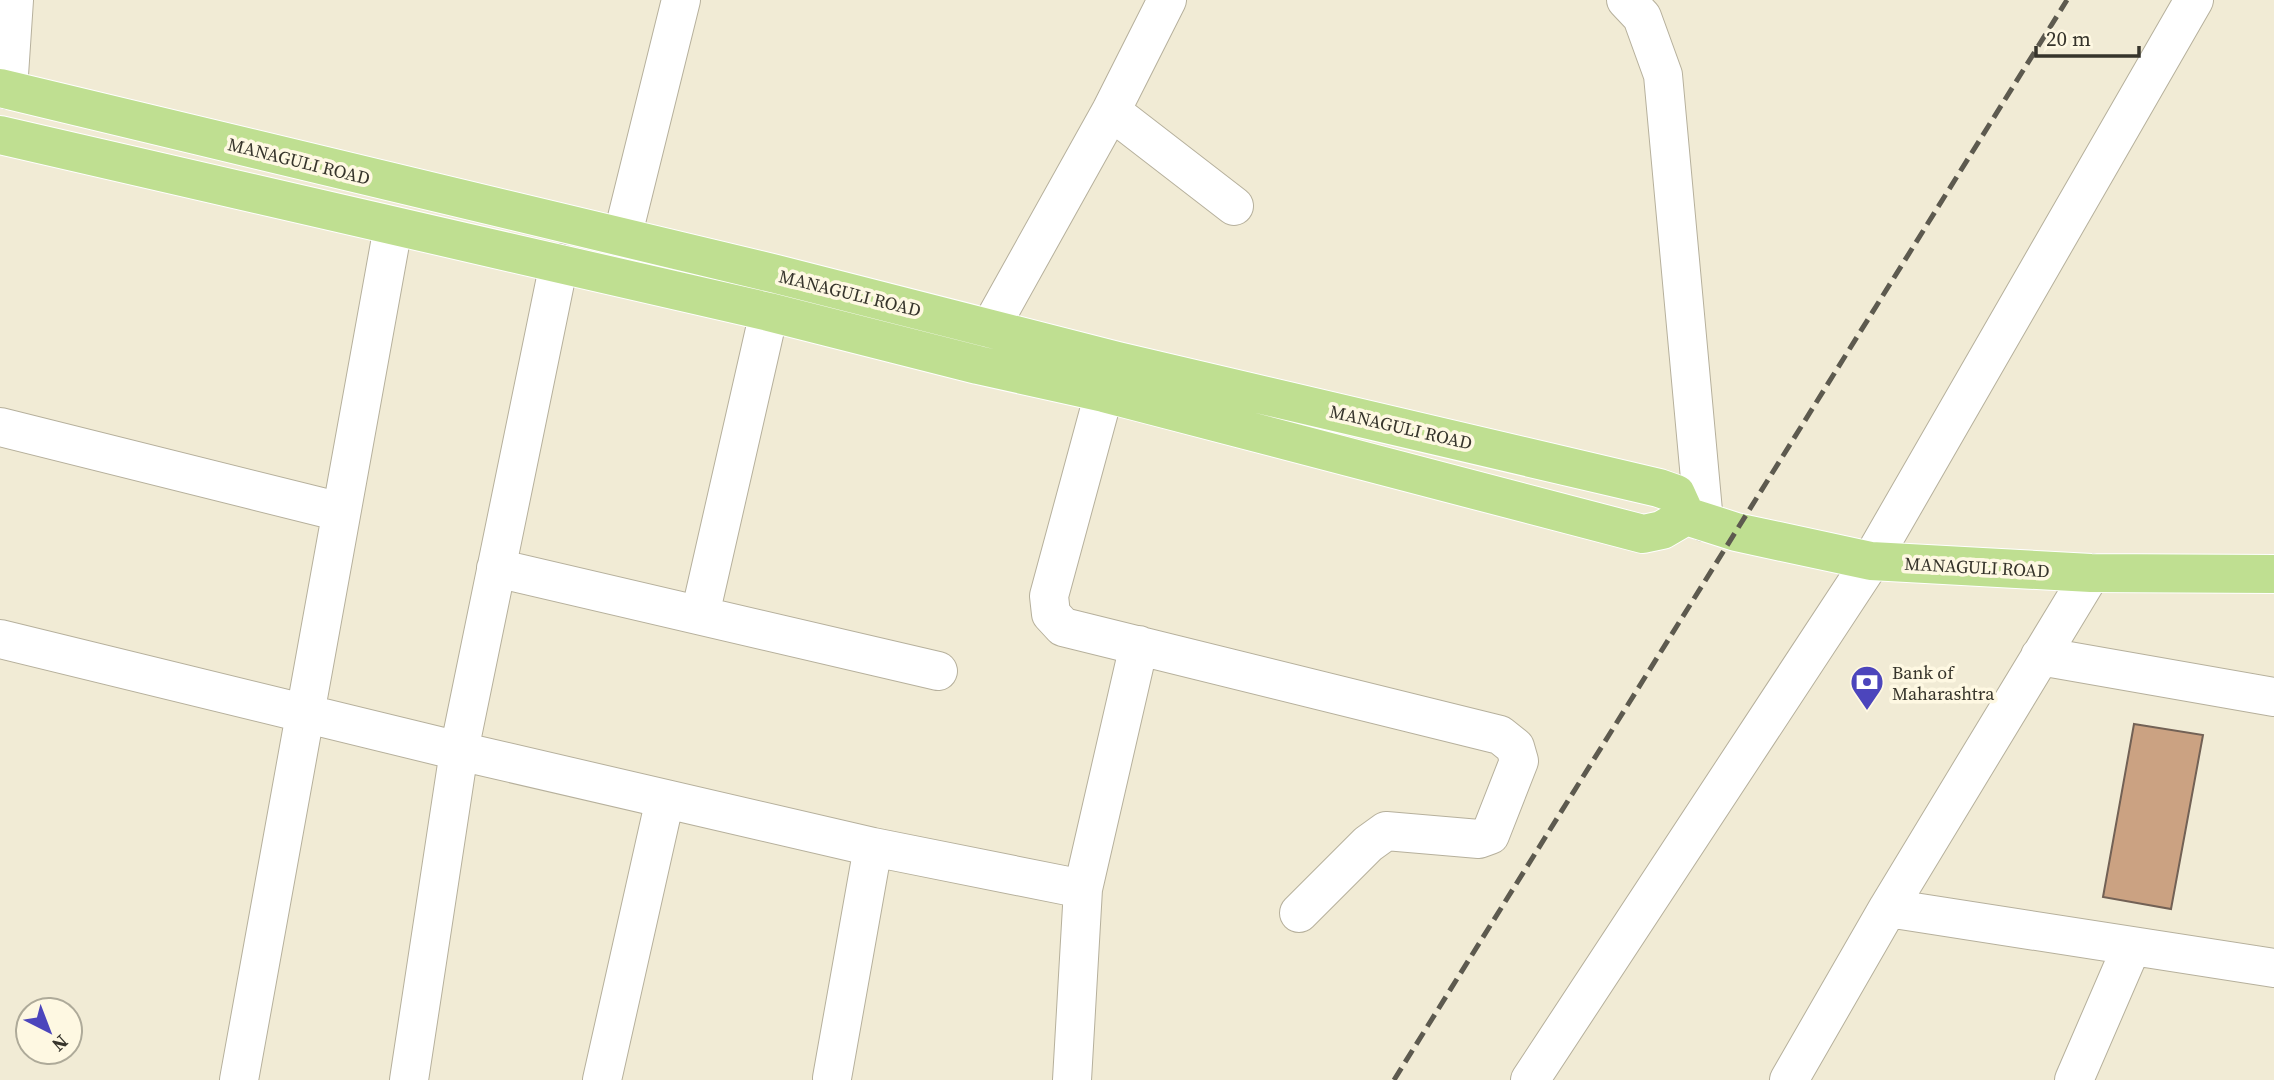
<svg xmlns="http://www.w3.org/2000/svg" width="2274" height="1080" viewBox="0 0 2274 1080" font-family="'Source Serif 4',serif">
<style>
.building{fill:#cba282;stroke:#726155;stroke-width:2}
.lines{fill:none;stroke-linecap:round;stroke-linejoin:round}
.minor-casing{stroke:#b6b09c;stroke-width:40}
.major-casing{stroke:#fff;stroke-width:40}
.minor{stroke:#fff;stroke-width:38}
.major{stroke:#bfdf91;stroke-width:38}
.rail{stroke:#5d5a4f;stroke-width:5;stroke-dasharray:14 7;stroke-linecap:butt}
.labels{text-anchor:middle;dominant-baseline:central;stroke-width:7;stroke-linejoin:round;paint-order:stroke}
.street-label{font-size:18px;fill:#36342b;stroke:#fef8e2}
.poi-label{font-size:18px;fill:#36342b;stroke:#fef8e2;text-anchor:start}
</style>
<rect width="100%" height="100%" fill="#f1ebd5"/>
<!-- building -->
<path class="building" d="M 2134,724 L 2203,735 L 2171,909 L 2103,897 Z"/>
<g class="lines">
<defs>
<path id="minor" d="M 1626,0 L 1642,17 L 1663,75 L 1704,522
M 8,90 L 14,0
M 1111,111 L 1234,206
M 622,238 L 681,0
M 559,263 L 459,751 L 873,847 L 1083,889 L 1139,645
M 990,328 L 1111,111 L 1167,0
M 1104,393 L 1049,596 L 1051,614 L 1063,627 L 1500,735 L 1515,747 L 1519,761 L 1490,835 L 1479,839 L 1386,831 L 1368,844 L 1299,913
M 0,427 L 341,512
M 496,568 L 938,671
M 2091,573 L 1888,908 L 2274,968
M 700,615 L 769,312
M 0,639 L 459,751 L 409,1080
M 2040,656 L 2274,697
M 832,1078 L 873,847
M 239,1080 L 393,227
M 602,1080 L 665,799
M 1072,1080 L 1083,889
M 1530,1080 L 1871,561 L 2194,0
M 1789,1080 L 1888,908
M 2074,1080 L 2132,946"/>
<path id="major" d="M 0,88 L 776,274 L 1117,361 L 1659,488 L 1676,494 L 1686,516
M 0,135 L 769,312 L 978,365 L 1104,393 L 1643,534 L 1662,530 L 1686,516
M 1686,516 L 1736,532 L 1871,561 L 2091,573 L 2274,574"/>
</defs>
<!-- minor casing -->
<use href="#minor" class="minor-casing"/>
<!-- major casing -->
<use href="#major" class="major-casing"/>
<!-- minor -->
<use href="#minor" class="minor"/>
<!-- major -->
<use href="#major" class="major"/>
<!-- rail -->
<path class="rail" d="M 1394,1080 L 2067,0"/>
</g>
<!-- icons -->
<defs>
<symbol id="bank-pin" viewBox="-11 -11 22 30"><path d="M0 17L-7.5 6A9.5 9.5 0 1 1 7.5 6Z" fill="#4c45bc" stroke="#fef8e2"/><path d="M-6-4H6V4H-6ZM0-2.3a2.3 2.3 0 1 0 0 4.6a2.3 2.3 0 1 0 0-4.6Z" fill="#fff"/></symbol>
</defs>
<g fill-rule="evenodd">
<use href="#bank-pin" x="1848" y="663" width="38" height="52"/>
</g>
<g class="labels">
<!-- street labels -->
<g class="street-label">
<text transform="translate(299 161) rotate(14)">MANAGULI ROAD</text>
<text transform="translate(850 293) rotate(14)">MANAGULI ROAD</text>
<text transform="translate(1401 427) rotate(13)">MANAGULI ROAD</text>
<text transform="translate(1977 567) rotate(3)">MANAGULI ROAD</text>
</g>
<!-- poi labels -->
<g class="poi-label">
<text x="1892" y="672">Bank of<tspan x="1892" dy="21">Maharashtra</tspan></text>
</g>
</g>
<!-- north arrow -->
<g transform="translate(49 1031) rotate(138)"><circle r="33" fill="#fef8e2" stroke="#aeaa99" stroke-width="2"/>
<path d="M0-5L12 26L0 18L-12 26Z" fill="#4c45bc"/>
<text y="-10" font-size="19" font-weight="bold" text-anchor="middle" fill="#36342b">N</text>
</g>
<!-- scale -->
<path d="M2036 46v10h103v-10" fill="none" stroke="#36342b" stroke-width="3.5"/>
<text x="2046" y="46" font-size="21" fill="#36342b" stroke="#fef8e2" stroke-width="5" paint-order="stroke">20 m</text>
</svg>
